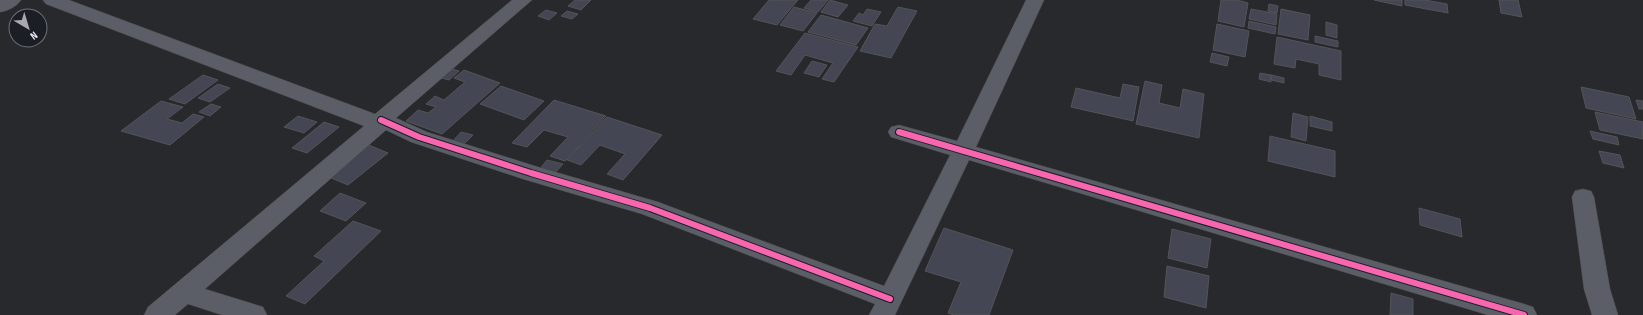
<svg xmlns="http://www.w3.org/2000/svg" width="1643" height="315" viewBox="0 0 1643 315" font-family="'Sofia Sans Condensed',sans-serif">
<style>
.building{fill:#444653;stroke:#535458}
.lines{fill:none;stroke-linecap:round;stroke-linejoin:round}
.minor-casing{stroke:#444548;stroke-width:1}
.minor{fill:#5b5e66;fill-rule:evenodd}
.cycleway-casing{stroke:#1c1e26;stroke-width:8}
.cycleway{stroke:#f766af;stroke-width:6}
</style>
<rect width="100%" height="100%" fill="#28292d"/>
<!-- building -->
<path class="building" d="M 575,0 L 591,0 L 581,10 L 568,6 Z
M 769,0 L 798,0 L 777,25 L 753,19 Z
M 811,0 L 828,0 L 818,12 L 804,8 Z
M 830,0 L 848,5 L 838,17 L 821,12 Z
M 1221,0 L 1237,0 L 1248,3 L 1244,27 L 1218,21 Z
M 1374,0 L 1402,0 L 1402,6 Z
M 1405,0 L 1425,0 L 1447,4 L 1448,13 L 1405,5 Z
M 1499,0 L 1518,0 L 1522,17 L 1501,13 Z
M 1269,4 L 1278,6 L 1277,13 L 1268,11 Z
M 794,7 L 817,13 L 803,31 L 780,25 Z
M 898,7 L 917,11 L 891,58 L 860,51 L 875,24 L 887,26 Z
M 867,9 L 881,12 L 872,26 L 853,21 L 859,13 L 863,15 Z
M 1251,9 L 1277,14 L 1276,25 L 1249,19 Z
M 1281,9 L 1310,15 L 1308,40 L 1278,34 Z
M 546,10 L 557,13 L 549,20 L 538,16 Z
M 567,11 L 578,14 L 572,19 L 561,16 Z
M 821,15 L 868,28 L 856,45 L 808,32 Z
M 1249,21 L 1276,27 L 1275,34 L 1248,28 Z
M 1326,22 L 1337,25 L 1337,38 L 1326,35 Z
M 1217,24 L 1249,31 L 1245,57 L 1213,50 Z
M 805,33 L 858,47 L 834,82 L 822,79 L 833,63 L 805,55 L 791,75 L 776,71 Z
M 1315,36 L 1338,41 L 1338,47 L 1315,42 Z
M 1277,37 L 1341,51 L 1341,80 L 1319,75 L 1319,64 L 1296,59 L 1295,68 L 1274,64 Z
M 1212,53 L 1229,57 L 1227,66 L 1210,62 Z
M 812,61 L 827,65 L 819,77 L 804,73 Z
M 449,68 L 459,71 L 449,80 L 438,77 Z
M 464,70 L 500,83 L 442,134 L 406,121 L 418,110 L 428,113 L 436,107 L 426,104 L 435,96 L 444,100 L 465,82 L 454,78 Z
M 1260,73 L 1271,75 L 1271,82 L 1259,79 Z
M 203,75 L 218,80 L 185,104 L 169,99 Z
M 1271,75 L 1284,78 L 1284,83 L 1271,80 Z
M 1145,81 L 1162,85 L 1159,103 L 1180,108 L 1183,89 L 1204,94 L 1199,138 L 1136,124 Z
M 218,84 L 230,88 L 210,102 L 198,98 Z
M 1123,84 L 1139,87 L 1133,121 L 1071,107 L 1076,88 L 1120,98 Z
M 501,86 L 544,101 L 524,120 L 480,104 Z
M 1581,87 L 1629,97 L 1636,119 L 1586,108 Z
M 554,100 L 606,116 L 565,161 L 550,156 L 568,137 L 544,130 L 527,147 L 512,143 Z
M 1636,100 L 1643,101 L 1643,109 L 1639,109 Z
M 161,101 L 183,107 L 167,119 L 182,123 L 193,114 L 204,117 L 170,145 L 121,131 Z
M 211,104 L 221,107 L 210,116 L 199,112 Z
M 1595,112 L 1643,122 L 1643,139 L 1600,130 Z
M 1293,113 L 1308,117 L 1306,141 L 1291,137 Z
M 298,116 L 317,122 L 304,133 L 284,127 Z
M 1310,116 L 1332,122 L 1332,131 L 1310,126 Z
M 607,117 L 662,135 L 623,180 L 607,174 L 625,154 L 600,145 L 581,165 L 567,160 Z
M 324,122 L 339,127 L 307,153 L 292,148 Z
M 1590,131 L 1617,137 L 1619,145 L 1593,139 Z
M 461,132 L 473,135 L 464,144 L 453,141 Z
M 1270,136 L 1335,151 L 1335,177 L 1268,161 Z
M 364,143 L 388,153 L 348,185 L 324,175 Z
M 1599,151 L 1620,155 L 1624,168 L 1603,163 Z
M 547,160 L 563,164 L 554,174 L 539,170 Z
M 340,193 L 366,203 L 346,221 L 320,211 Z
M 1419,208 L 1460,219 L 1462,237 L 1420,225 Z
M 353,221 L 381,231 L 305,304 L 286,296 L 324,261 L 314,256 Z
M 944,228 L 1013,250 L 989,315 L 954,315 L 948,313 L 961,282 L 925,271 Z
M 1172,229 L 1211,239 L 1207,268 L 1168,258 Z
M 1167,266 L 1209,276 L 1206,308 L 1164,297 Z
M 1391,293 L 1413,299 L 1413,315 L 1390,315 Z"/>
<g class="lines">
<defs>
<path id="minor" d="M 0,0 L 21,0 C 16,7 8,11 0,12 Z
M 43,0 L 69,0 L 375,114 L 512,0 L 532,0 L 396,118 L 427,132 L 538,167 L 658,202 L 884,286 L 950,155 L 891,137 L 888,132 L 891,127 L 899,125 L 957,141 L 1026,0 L 1044,0 L 976,147 L 1524,304 L 1533,307 L 1537,315 L 1488,315 L 969,160 L 895,315 L 869,315 L 875,304 L 642,214 L 523,179 L 411,142 L 386,130 L 205,289 L 263,307 L 267,315 L 222,315 L 188,304 L 175,315 L 144,315 L 148,307 L 364,126 L 46,4 Z
M 1583,189 L 1591,191 L 1594,197 L 1610,289 L 1618,315 L 1592,315 L 1584,289 L 1572,197 L 1575,191 Z"/>
</defs>
<!-- minor casing -->
<use href="#minor" class="minor-casing"/>
<!-- minor -->
<use href="#minor" class="minor"/>
<defs>
<path id="cycleway" d="M 381,120 L 419,137 L 531,173 L 650,208 L 890,299
M 899,132 L 1524,315"/>
</defs>
<!-- cycleway casing -->
<use href="#cycleway" class="cycleway-casing"/>
<!-- cycleway -->
<use href="#cycleway" class="cycleway"/>
</g>
<!-- north arrow -->
<g transform="translate(28 28) rotate(142)"><circle r="19" fill="#1c1e26" stroke="#6f7178"/>
<path d="M0-3L7 15L0 10L-7 15Z" fill="#a7a9ae"/>
<text y="-6" font-size="11" font-weight="bold" text-anchor="middle" fill="#eceef4">N</text>
</g>
</svg>
